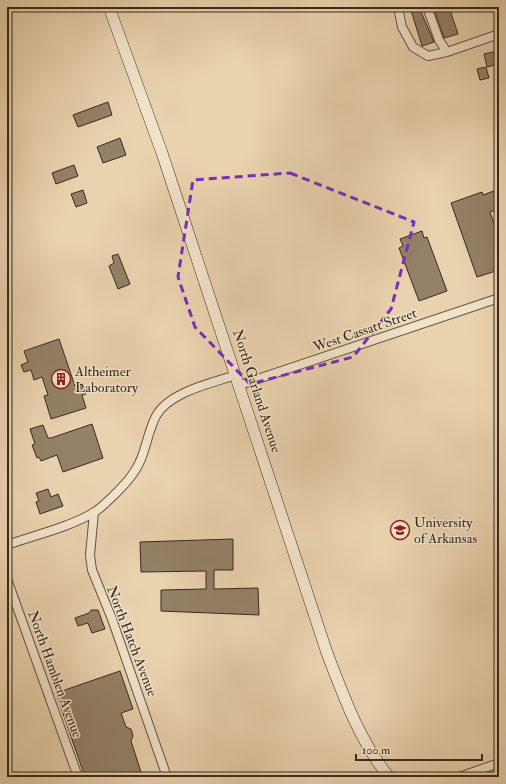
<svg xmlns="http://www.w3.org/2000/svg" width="506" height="784" viewBox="0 0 506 784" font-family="'IM FELL Double Pica',serif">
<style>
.building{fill:#948167;stroke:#382a1b}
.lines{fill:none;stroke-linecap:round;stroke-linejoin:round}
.minor-casing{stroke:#645440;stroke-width:10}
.secondary-casing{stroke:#382a1b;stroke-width:12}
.minor{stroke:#f1e2ca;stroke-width:8}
.secondary{stroke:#f1e2ca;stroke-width:11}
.marked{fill:none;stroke:#7b2cbf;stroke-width:3;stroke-dasharray:8 5;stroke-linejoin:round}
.labels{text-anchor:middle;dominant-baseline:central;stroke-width:3;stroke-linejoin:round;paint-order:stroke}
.street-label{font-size:14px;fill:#382a1b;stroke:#f1e2ca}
.poi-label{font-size:14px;fill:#382a1b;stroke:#f1e2ca;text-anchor:start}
</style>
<rect width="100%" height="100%" fill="#e9d2ae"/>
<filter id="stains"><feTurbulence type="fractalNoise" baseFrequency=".005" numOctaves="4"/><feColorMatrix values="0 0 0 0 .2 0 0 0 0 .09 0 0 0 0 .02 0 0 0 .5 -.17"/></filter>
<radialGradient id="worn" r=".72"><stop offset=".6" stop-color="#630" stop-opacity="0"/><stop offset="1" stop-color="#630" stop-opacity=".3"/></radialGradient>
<!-- building -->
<path class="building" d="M 410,7 L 419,7 L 434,42 L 422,46 Z
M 449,7 L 458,34 L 444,38 L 435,12 Z
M 498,51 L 499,64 L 487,67 L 484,54 Z
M 486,67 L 489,78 L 480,80 L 477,69 Z
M 108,102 L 112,115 L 78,127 L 73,115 Z
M 120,138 L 126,155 L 103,163 L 97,147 Z
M 74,165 L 78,176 L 56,184 L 52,173 Z
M 499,189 L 499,209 L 490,212 L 499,239 L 499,270 L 477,277 L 451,203 L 482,192 L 483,195 Z
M 83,190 L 87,203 L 76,207 L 71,194 Z
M 422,231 L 424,238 L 427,237 L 447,291 L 419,301 L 399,248 L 403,246 L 400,239 Z
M 118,254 L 130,284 L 118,289 L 109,266 L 114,263 L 112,256 Z
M 59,339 L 75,386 L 82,384 L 86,394 L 82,395 L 86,408 L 51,419 L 44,396 L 48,395 L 42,377 L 34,380 L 31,370 L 24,372 L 21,365 L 28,362 L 24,351 Z
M 92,424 L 103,458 L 63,472 L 57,455 L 41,461 L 39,457 L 37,458 L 32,445 L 35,444 L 30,429 L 43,425 L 48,438 L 51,438 Z
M 48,489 L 51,497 L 58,494 L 63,506 L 40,514 L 36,502 L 39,501 L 36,493 Z
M 233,539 L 233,570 L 214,570 L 214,589 L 258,588 L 259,615 L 161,611 L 161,590 L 206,589 L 206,571 L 141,572 L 140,542 Z
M 91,610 L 98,610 L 105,629 L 92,633 L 88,623 L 78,626 L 75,618 L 89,613 Z
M 120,671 L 133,709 L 121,713 L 126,727 L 131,729 L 133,736 L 131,741 L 141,772 L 138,773 L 139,777 L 85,777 L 56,693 Z"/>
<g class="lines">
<defs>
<path id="minor" d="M 398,7 L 402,27 L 413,47 L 428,56 L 447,52 L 499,34
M 427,7 L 439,40 L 447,52
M 240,385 L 499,298
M 94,512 L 90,555 L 92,570 L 112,619 L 167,777
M 7,545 C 35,535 67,528 93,513 C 103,507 125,485 132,475 C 146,457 146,435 156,416 C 169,392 212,383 236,375
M 7,579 L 78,777
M 459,777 L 499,763"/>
<path id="secondary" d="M 109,7 L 162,153 L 327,653 C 344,697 359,740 389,777"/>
</defs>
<!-- minor casing -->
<use href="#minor" class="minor-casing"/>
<!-- secondary casing -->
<use href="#secondary" class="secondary-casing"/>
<!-- minor -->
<use href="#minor" class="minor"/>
<!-- secondary -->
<use href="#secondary" class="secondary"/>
</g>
<!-- marked area -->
<path class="marked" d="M 290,173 L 414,222 L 391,309 L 353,357 L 250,384 L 195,327 L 178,277 L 193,180 Z"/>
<!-- icons -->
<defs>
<symbol id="building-ring" viewBox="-11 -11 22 22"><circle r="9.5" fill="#f1e2ca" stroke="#8f2418" stroke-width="1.5"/><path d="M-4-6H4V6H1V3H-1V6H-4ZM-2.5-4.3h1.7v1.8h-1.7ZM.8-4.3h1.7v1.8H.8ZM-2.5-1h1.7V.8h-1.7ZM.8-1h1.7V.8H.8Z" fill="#8f2418"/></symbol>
<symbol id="university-ring" viewBox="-11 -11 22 22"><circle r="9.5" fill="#f1e2ca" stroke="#8f2418" stroke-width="1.5"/><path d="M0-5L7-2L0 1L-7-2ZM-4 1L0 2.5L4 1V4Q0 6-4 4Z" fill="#8f2418"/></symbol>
</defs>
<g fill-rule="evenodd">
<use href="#building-ring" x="50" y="368" width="22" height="22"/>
<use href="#university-ring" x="389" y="519" width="22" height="22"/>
</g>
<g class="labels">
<!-- street labels -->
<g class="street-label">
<text transform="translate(365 330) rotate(-19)">West Cassatt Street</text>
<text transform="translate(257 391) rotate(72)">North Garland Avenue</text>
<text transform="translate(132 641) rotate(69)">North Hatch Avenue</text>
<text transform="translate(55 674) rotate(70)">North Hamblen Avenue</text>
</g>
<!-- poi labels -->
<g class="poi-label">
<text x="75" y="371">Altheimer<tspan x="75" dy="16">Laboratory</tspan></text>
<text x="414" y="522">University<tspan x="414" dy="16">of Arkansas</tspan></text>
</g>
</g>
<!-- margin -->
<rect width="506" height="784" fill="none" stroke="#e9d2ae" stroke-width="24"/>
<rect x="8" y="8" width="490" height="768" fill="none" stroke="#382a1b" stroke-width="2"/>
<rect x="12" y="12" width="482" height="760" fill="none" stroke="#382a1b"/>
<!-- scale -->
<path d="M356 754v6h126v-6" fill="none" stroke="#382a1b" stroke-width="2"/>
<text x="362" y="754" font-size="12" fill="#382a1b" stroke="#f1e2ca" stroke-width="3" paint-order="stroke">100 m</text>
<rect width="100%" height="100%" filter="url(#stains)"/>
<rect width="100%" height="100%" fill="url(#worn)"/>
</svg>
